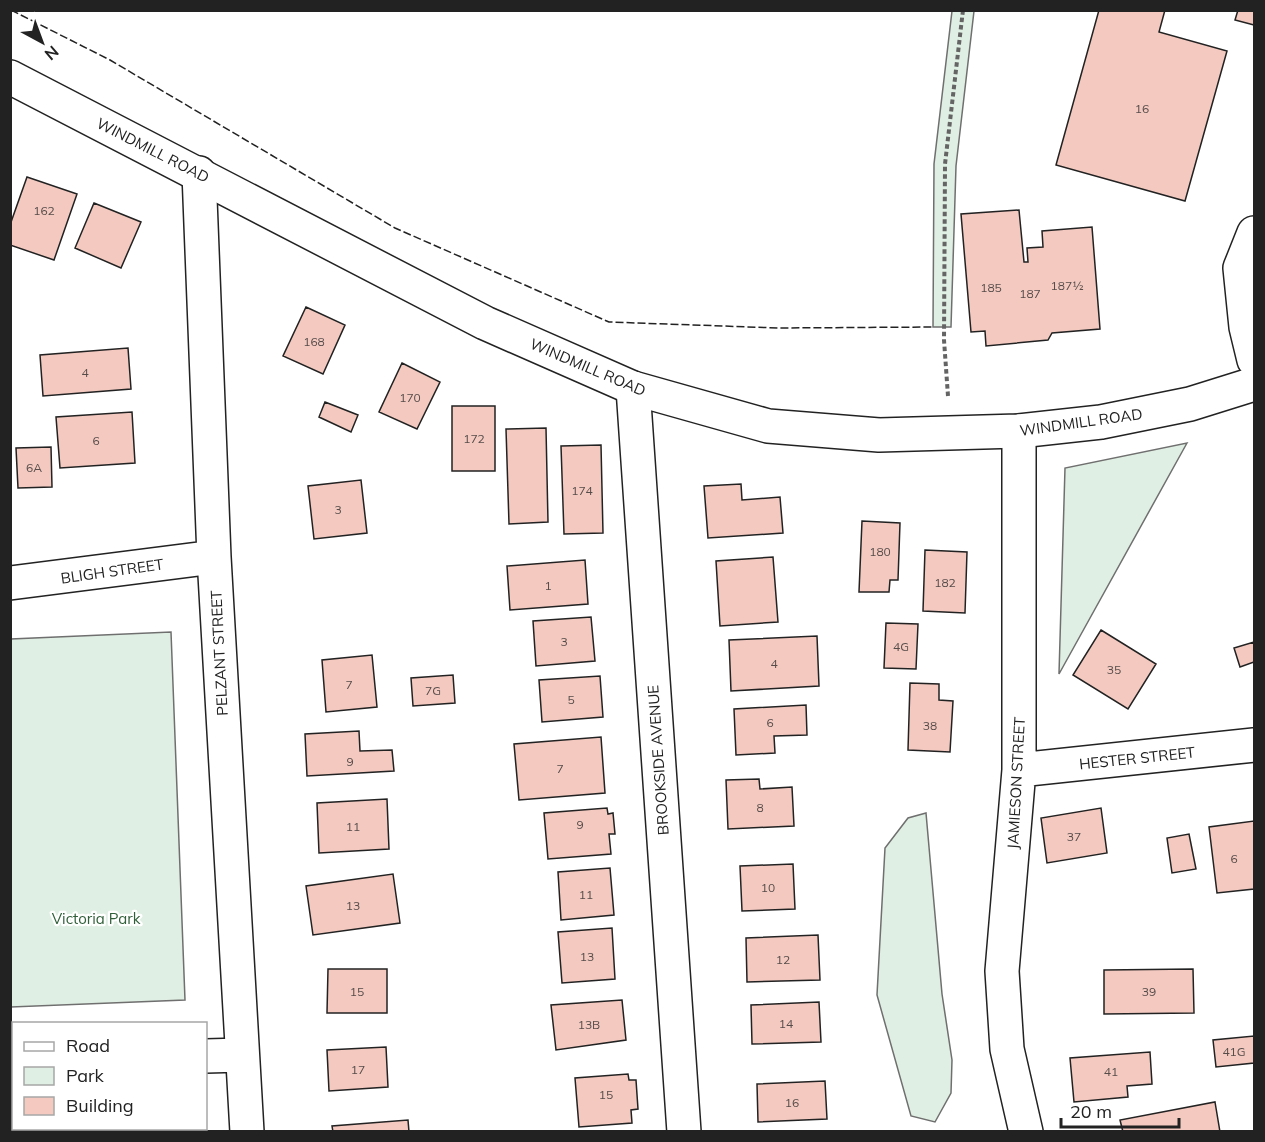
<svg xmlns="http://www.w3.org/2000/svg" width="1265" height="1142" viewBox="0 0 1265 1142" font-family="Mulish,sans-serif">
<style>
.green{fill:#e0efe3;stroke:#6f6f6f;stroke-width:1.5}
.building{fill:#f3c9c0;stroke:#222;stroke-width:1.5}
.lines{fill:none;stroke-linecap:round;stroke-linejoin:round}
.minor-casing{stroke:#222;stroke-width:36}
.major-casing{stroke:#222;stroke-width:36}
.path{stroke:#646464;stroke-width:4;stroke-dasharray:4.5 3;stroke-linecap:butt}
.minor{stroke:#fff;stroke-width:33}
.major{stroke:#fff;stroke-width:33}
.fence{stroke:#222;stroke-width:1.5;stroke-dasharray:8 3;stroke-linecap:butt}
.labels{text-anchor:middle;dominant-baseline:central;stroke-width:4.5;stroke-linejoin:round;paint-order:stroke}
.number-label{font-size:12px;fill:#564c4a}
.street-label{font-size:15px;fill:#222;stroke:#fff}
.park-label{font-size:15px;fill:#2f5e38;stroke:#fff}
</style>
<rect width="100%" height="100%" fill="#fff"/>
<!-- green -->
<path class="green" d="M 952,11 L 974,11 L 956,166 L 951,327 L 933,327 L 934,164 Z
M 1187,443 L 1059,674 L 1065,468 Z
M 171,632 L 185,1000 L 11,1007 L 11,639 Z
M 926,813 L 942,994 L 952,1060 L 951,1093 L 935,1122 L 911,1116 L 877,995 L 885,848 L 908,818 Z"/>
<!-- building -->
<path class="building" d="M 1099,10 L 1165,10 L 1159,32 L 1227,51 L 1185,201 L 1056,165 Z
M 1238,10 L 1254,10 L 1254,25 L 1235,20 Z
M 27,177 L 77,194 L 54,260 L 10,245 L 10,225 Z
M 94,203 L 141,222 L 121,268 L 75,248 Z
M 1019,210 L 1024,262 L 1028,262 L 1027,248 L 1043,247 L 1042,231 L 1092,227 L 1100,329 L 1052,333 L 1048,340 L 986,346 L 985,331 L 971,332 L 961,214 Z
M 306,307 L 345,325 L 323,374 L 283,356 Z
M 128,348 L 131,389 L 43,396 L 40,355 Z
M 402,363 L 440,382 L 417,429 L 379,412 Z
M 325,402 L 358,415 L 351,432 L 319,417 Z
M 452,406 L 495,406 L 495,471 L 452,471 Z
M 132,412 L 135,463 L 60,468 L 56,417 Z
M 546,428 L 548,522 L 509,524 L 506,429 Z
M 601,445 L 603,533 L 564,534 L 561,446 Z
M 51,447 L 52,487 L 18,488 L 16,448 Z
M 361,480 L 367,533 L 314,539 L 308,486 Z
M 741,484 L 742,500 L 780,497 L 783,533 L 708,538 L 704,486 Z
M 862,521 L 900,523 L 898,580 L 890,580 L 889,592 L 859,592 Z
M 925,550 L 967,552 L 965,613 L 923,611 Z
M 773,557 L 778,622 L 720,626 L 716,561 Z
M 585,560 L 588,604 L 510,610 L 507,566 Z
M 591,617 L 595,661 L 536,666 L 533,621 Z
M 886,623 L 918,624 L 916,669 L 884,668 Z
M 1101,630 L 1156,664 L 1128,709 L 1073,675 Z
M 817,636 L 819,686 L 731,691 L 729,640 Z
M 1254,642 L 1254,662 L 1240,667 L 1234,648 Z
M 372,655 L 377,707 L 326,712 L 322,660 Z
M 453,675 L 455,703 L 413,706 L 411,678 Z
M 600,676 L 603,717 L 542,722 L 539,680 Z
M 910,683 L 939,684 L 939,700 L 953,701 L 950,752 L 908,750 Z
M 806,705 L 807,735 L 774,736 L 775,753 L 736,755 L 734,709 Z
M 359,731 L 360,751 L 392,750 L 394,771 L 307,776 L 305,734 Z
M 601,737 L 605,793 L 519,800 L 514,744 Z
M 759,779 L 760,789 L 792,787 L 794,826 L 728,829 L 726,780 Z
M 387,799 L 389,849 L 319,853 L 317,803 Z
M 607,808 L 608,814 L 613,813 L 615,834 L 609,834 L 611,854 L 548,859 L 544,813 Z
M 1101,808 L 1107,853 L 1047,863 L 1041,818 Z
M 1254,821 L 1254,889 L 1217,893 L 1209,827 Z
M 1189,834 L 1196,869 L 1172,873 L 1167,838 Z
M 793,864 L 795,909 L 742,911 L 740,866 Z
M 610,868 L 614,915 L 561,920 L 558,872 Z
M 393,874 L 400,923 L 313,935 L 306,886 Z
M 612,928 L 615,979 L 562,983 L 558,932 Z
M 818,935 L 820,980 L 747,982 L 746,938 Z
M 328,969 L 387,969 L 387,1013 L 327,1013 Z
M 1193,969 L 1194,1013 L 1104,1014 L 1104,970 Z
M 622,1000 L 626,1040 L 556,1050 L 551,1005 Z
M 819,1002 L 821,1042 L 752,1044 L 751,1005 Z
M 1254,1036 L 1254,1063 L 1216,1067 L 1213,1040 Z
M 386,1047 L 388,1087 L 329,1091 L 327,1050 Z
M 1150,1052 L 1152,1084 L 1127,1086 L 1128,1097 L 1074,1102 L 1070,1058 Z
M 628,1074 L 629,1080 L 636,1080 L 638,1109 L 631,1110 L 632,1123 L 579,1127 L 575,1078 Z
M 825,1081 L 827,1119 L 758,1122 L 757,1084 Z
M 1215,1102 L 1220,1132 L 1123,1132 L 1120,1120 Z
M 408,1120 L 409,1132 L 333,1132 L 332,1126 Z
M 26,1128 L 77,1128 L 77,1132 L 26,1132 Z
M 101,1128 L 144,1128 L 144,1132 L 101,1132 Z
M 156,1128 L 205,1128 L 206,1132 L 157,1132 Z"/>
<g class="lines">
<defs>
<path id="minor" d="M 199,173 L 214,557 L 247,1132
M 1254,233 L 1240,268 L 1246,327 L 1254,360
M 633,388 L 684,1132
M 1019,431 L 1019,770 L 1002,971 L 1007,1049 L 1026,1132
M 10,583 L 214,557
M 1019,770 L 1254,745
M 206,1056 L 242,1055
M 10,1062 L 14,1062"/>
<path id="major" d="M 10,77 L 485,323 L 633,388 L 768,426 L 879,435 L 1019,431 L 1101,422 L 1190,404 L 1254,384"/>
</defs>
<!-- minor casing -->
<use href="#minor" class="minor-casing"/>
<!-- major casing -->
<use href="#major" class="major-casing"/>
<!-- path -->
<path class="path" d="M 948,396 L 944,340 L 945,164 L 963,10"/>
<!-- minor -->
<use href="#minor" class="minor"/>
<!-- major -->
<use href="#major" class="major"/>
<!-- fence -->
<path class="fence" d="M 11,10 L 110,60 L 395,228 L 609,322 L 779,328 L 933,327"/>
</g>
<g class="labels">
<!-- number labels -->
<g class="number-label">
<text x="1142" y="108">16</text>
<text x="44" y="210">162</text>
<text x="1067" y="285">187½</text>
<text x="991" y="287">185</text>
<text x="1030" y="293">187</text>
<text x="314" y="341">168</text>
<text x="85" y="372">4</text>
<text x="410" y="397">170</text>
<text x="474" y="438">172</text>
<text x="96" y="440">6</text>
<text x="34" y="467">6A</text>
<text x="582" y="490">174</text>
<text x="338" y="509">3</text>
<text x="880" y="551">180</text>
<text x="945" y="582">182</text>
<text x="548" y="585">1</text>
<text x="564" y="641">3</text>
<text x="901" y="646">4G</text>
<text x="774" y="663">4</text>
<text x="1114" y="669">35</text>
<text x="349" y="684">7</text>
<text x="433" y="690">7G</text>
<text x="571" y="699">5</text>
<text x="770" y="722">6</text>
<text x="930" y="725">38</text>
<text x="350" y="761">9</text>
<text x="560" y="768">7</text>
<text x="760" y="807">8</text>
<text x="580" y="824">9</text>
<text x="353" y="826">11</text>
<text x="1074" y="836">37</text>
<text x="1234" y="858">6</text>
<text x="768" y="887">10</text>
<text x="586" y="894">11</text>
<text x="353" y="905">13</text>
<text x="587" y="956">13</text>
<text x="783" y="959">12</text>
<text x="357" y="991">15</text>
<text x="1149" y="991">39</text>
<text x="786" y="1023">14</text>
<text x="589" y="1024">13B</text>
<text x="1234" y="1051">41G</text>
<text x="358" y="1069">17</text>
<text x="1111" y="1071">41</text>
<text x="606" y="1094">15</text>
<text x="792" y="1102">16</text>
</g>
<!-- street labels -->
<g class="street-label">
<text transform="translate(153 150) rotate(27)">WINDMILL ROAD</text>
<text transform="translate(588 367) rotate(23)">WINDMILL ROAD</text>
<text transform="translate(1081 422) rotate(-8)">WINDMILL ROAD</text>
<text transform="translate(112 571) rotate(-8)">BLIGH STREET</text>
<text transform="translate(219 653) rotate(-93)">PELZANT STREET</text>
<text transform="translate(1137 758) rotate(-6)">HESTER STREET</text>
<text transform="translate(658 760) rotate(-94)">BROOKSIDE AVENUE</text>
<text transform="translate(1016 783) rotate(-87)">JAMIESON STREET</text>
</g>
<!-- park labels -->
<g class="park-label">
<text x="96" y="918">Victoria Park</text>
</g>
</g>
<!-- border -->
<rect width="1265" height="1142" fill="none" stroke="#222222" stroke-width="24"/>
<!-- legend -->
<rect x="12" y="1022" width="195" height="108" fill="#ffffff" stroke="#a7a7a7" stroke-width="1.5"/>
<rect x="24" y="1042" width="30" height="9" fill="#ffffff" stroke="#a7a7a7" stroke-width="1.5"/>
<text x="66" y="1052" font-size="18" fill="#222222">Road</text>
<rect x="24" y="1067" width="30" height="18" fill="#e0efe3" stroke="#a7a7a7" stroke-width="1.5"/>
<text x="66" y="1082" font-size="18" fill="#222222">Park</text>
<rect x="24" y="1097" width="30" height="18" fill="#f3c9c0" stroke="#a7a7a7" stroke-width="1.5"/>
<text x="66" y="1112" font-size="18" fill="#222222">Building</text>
<!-- north arrow -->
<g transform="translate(42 42) rotate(139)" stroke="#ffffff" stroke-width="4.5" paint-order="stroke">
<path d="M0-4.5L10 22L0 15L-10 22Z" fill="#222222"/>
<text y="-9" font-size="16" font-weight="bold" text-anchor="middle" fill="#222222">N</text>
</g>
<!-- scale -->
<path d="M1061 1118v9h118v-9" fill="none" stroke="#222222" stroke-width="3"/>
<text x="1070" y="1118" font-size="18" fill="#222222" stroke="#ffffff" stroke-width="4.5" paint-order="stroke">20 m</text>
</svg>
